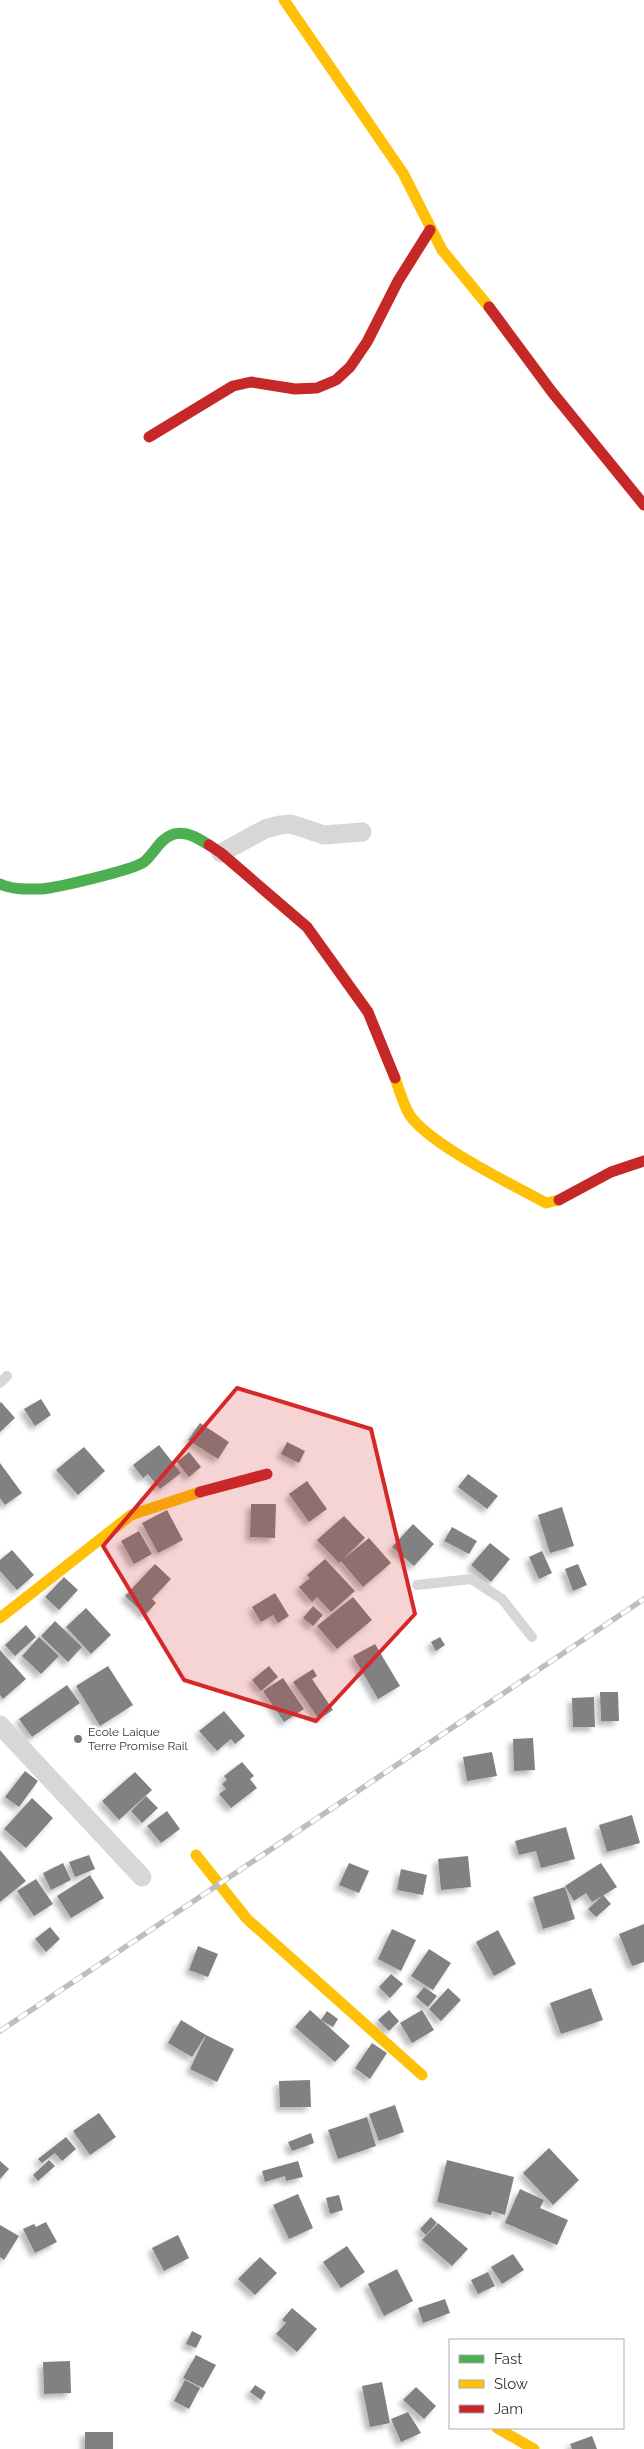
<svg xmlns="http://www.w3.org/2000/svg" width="644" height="2449" viewBox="0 0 644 2449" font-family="Raleway,sans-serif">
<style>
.building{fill:#818181;filter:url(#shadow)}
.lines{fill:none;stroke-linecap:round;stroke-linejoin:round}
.lane{stroke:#d7d7d7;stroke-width:10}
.street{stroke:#d7d7d7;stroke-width:19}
.fast{stroke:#4caf50;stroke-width:11}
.slow{stroke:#ffc107;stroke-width:11}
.jam{stroke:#c62828;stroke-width:11}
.rail-casing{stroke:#bebebe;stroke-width:5.5}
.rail{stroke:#fff;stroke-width:4;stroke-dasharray:11;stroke-linecap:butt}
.marked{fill:#d62828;fill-opacity:0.2;stroke:#d62828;stroke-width:4;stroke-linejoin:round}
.poi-dot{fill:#7a7a7a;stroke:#fff;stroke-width:2}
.labels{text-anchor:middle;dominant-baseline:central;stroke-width:5;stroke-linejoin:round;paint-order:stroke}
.poi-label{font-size:12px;fill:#333;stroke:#fff;text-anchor:start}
</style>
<defs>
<filter id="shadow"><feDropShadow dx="-4.5" dy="4.5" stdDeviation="2.5" flood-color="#0004"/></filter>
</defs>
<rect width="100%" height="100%" fill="#fff"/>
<!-- building -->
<path class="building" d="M 41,1399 L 51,1415 L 35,1426 L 24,1409 Z
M 1,1402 L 15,1418 L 0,1432 L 0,1403 Z
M 200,1423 L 229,1442 L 218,1459 L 188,1440 Z
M 287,1442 L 305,1451 L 299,1463 L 281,1454 Z
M 159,1445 L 181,1473 L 160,1489 L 148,1474 L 143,1478 L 133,1465 Z
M 84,1447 L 105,1471 L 78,1495 L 56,1470 Z
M 189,1452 L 201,1467 L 189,1477 L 177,1462 Z
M 0,1463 L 22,1493 L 5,1505 L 0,1498 Z
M 468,1474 L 498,1496 L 487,1509 L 458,1487 Z
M 307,1481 L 327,1509 L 309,1522 L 289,1494 Z
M 251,1504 L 276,1504 L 275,1538 L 250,1537 Z
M 562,1507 L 574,1546 L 550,1553 L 538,1515 Z
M 167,1510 L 183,1540 L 158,1553 L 142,1523 Z
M 344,1516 L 365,1538 L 339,1563 L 317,1540 Z
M 413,1524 L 434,1544 L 414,1566 L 392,1547 Z
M 452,1527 L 477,1541 L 469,1554 L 444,1541 Z
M 139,1531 L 152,1554 L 134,1564 L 121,1541 Z
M 369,1538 L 391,1563 L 363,1587 L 341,1561 Z
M 490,1543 L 510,1559 L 491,1582 L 471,1565 Z
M 12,1550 L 34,1575 L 17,1590 L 0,1571 L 0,1560 Z
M 542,1551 L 552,1573 L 539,1579 L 529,1557 Z
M 325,1559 L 355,1591 L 331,1612 L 317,1597 L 312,1602 L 299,1587 L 310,1578 L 307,1575 Z
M 155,1564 L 171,1579 L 152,1599 L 156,1603 L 145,1615 L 125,1596 Z
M 578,1564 L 587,1585 L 573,1591 L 565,1569 Z
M 64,1577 L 78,1590 L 59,1610 L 45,1597 Z
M 275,1593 L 289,1616 L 278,1623 L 273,1615 L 261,1622 L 252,1607 Z
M 353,1597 L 372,1620 L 337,1649 L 317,1626 Z
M 313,1606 L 323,1615 L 313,1626 L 303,1618 Z
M 86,1608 L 111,1635 L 91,1654 L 66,1627 Z
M 55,1621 L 82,1647 L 68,1662 L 41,1636 Z
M 26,1625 L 36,1637 L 15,1656 L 5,1645 Z
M 39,1637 L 59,1656 L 41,1674 L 22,1656 Z
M 440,1637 L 445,1645 L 436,1651 L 431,1642 Z
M 375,1644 L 400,1686 L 378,1699 L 353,1656 Z
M 0,1650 L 26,1679 L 3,1699 L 0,1695 Z
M 108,1666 L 133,1705 L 100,1726 L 76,1686 Z
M 269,1666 L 278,1677 L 261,1691 L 252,1680 Z
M 313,1669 L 317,1676 L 312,1679 L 333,1710 L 319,1719 L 293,1682 Z
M 283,1678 L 304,1709 L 284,1722 L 263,1691 Z
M 67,1685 L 80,1703 L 32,1737 L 19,1719 Z
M 600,1692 L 618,1692 L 619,1721 L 601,1721 Z
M 594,1697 L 595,1727 L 573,1727 L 572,1698 Z
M 224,1711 L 245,1736 L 235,1744 L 231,1739 L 217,1751 L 199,1731 Z
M 533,1738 L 535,1770 L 514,1771 L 513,1739 Z
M 492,1752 L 497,1776 L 467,1781 L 463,1757 Z
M 242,1762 L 254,1776 L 250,1779 L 257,1788 L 231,1808 L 219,1794 L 226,1789 L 222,1784 L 227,1780 L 224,1776 Z
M 25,1771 L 38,1781 L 19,1807 L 5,1797 Z
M 135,1772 L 152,1790 L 119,1820 L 102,1801 Z
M 146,1796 L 158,1808 L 142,1823 L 131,1811 Z
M 32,1798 L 53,1818 L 26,1848 L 4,1829 Z
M 167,1811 L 180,1829 L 161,1843 L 147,1826 Z
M 632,1815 L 640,1843 L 607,1852 L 599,1825 Z
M 566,1827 L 575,1859 L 541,1868 L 536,1851 L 519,1855 L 515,1841 Z
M 0,1850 L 26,1881 L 0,1902 Z
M 89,1855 L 95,1869 L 75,1877 L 69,1862 Z
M 468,1856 L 471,1887 L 441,1890 L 438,1859 Z
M 63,1863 L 71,1880 L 51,1890 L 43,1873 Z
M 349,1863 L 369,1871 L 359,1893 L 339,1885 Z
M 601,1863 L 617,1887 L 592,1902 L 586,1893 L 574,1901 L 565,1886 Z
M 401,1869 L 427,1875 L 423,1895 L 397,1890 Z
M 90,1875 L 104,1898 L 71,1918 L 57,1896 Z
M 36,1879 L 53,1904 L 34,1916 L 17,1891 Z
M 565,1887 L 575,1919 L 543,1929 L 533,1897 Z
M 603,1895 L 611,1904 L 596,1917 L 588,1909 Z
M 644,1924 L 644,1962 L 632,1966 L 619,1934 Z
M 50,1927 L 60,1939 L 46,1952 L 35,1939 Z
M 392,1929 L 416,1940 L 401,1971 L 378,1959 Z
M 498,1930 L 516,1964 L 494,1976 L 476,1942 Z
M 198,1946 L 218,1954 L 208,1977 L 189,1970 Z
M 429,1949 L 451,1963 L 433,1990 L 411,1976 Z
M 391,1974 L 403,1984 L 390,1998 L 379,1987 Z
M 424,1987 L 437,1996 L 428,2007 L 416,1997 Z
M 448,1988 L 461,2000 L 441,2021 L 429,2009 Z
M 591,1988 L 603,2020 L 561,2034 L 550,2003 Z
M 310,2010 L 321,2020 L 327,2011 L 338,2019 L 333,2027 L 321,2020 L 350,2046 L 335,2062 L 295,2027 Z
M 389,2010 L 399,2021 L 389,2031 L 378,2020 Z
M 422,2010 L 434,2030 L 412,2043 L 400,2023 Z
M 181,2020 L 206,2035 L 192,2057 L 168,2043 Z
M 206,2035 L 234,2049 L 217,2082 L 190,2069 Z
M 372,2043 L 387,2053 L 370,2079 L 355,2068 Z
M 310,2080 L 311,2107 L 280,2107 L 279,2081 Z
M 395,2105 L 404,2132 L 379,2141 L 369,2114 Z
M 99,2113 L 116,2137 L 90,2155 L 73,2131 Z
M 367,2117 L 376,2146 L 338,2159 L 328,2130 Z
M 311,2133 L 314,2143 L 292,2151 L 288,2142 Z
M 66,2137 L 76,2149 L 62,2161 L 55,2153 L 42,2163 L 38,2159 Z
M 549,2148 L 579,2180 L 553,2205 L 523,2173 Z
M 49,2160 L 55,2166 L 38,2181 L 33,2175 Z
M 447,2160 L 514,2177 L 505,2215 L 492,2211 L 491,2215 L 437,2202 Z
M 0,2161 L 9,2169 L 0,2179 Z
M 298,2161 L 303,2177 L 286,2181 L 285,2176 L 265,2182 L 262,2171 Z
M 520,2189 L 544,2200 L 540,2208 L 568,2220 L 557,2245 L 505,2223 Z
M 298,2194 L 313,2228 L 289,2239 L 273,2205 Z
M 339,2195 L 343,2210 L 330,2214 L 326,2198 Z
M 431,2217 L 437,2223 L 426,2235 L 420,2229 Z
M 46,2222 L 57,2242 L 35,2253 L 23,2229 L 34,2224 L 36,2227 Z
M 438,2223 L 468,2249 L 452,2266 L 422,2240 Z
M 0,2225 L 19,2236 L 4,2260 L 0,2257 Z
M 178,2235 L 189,2258 L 164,2271 L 152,2248 Z
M 347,2246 L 365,2272 L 341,2288 L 323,2262 Z
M 513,2254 L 524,2270 L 502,2284 L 491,2267 Z
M 260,2257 L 277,2273 L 255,2295 L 238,2279 Z
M 397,2269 L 413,2301 L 384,2316 L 368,2284 Z
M 488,2272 L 495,2286 L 478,2294 L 471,2280 Z
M 445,2299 L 450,2313 L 423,2323 L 418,2308 Z
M 292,2308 L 317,2329 L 297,2352 L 276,2334 L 286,2323 L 282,2320 Z
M 192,2331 L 202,2336 L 196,2348 L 186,2344 Z
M 196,2355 L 216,2365 L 203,2388 L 183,2378 Z
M 70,2361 L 71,2393 L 44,2394 L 43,2362 Z
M 185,2380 L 200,2388 L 189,2409 L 174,2401 Z
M 382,2382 L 390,2423 L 370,2427 L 362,2386 Z
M 255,2385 L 266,2392 L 261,2400 L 250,2392 Z
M 416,2387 L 436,2406 L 424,2419 L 403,2400 Z
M 408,2412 L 421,2433 L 401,2442 L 391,2419 Z
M 85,2432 L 113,2432 L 113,2449 L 85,2449 Z
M 592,2436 L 597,2449 L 572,2449 L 570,2444 Z"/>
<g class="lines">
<!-- lane -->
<path class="lane" d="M 0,1383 L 7,1376
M 417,1585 L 471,1579 L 502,1599 L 532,1637"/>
<!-- street -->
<path class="street" d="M 221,853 L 265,829 L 280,825 L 291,824 L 324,835 L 362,832
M 0,1725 L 142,1877"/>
<!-- fast -->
<path class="fast" d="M 0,884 C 12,890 28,889 41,889 C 56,888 133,870 144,862 C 155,853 159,839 174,834 C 188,831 199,839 209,845"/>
<!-- slow -->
<path class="slow" d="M 284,0 L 403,173 L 442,250 L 489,307
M 395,1078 C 399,1090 403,1103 409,1114 C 428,1144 513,1185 546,1203 L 559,1200
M 0,1618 L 131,1515 L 200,1492
M 196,1855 L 247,1919 L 422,2075
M 497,2428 L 534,2449"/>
<!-- jam -->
<path class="jam" d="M 489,307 L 552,392 L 644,505
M 149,437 L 233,386 L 251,382 L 295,389 L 317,388 L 336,380 L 350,367 L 367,342 L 398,281 L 430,230
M 209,845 L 221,853 L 307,927 L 368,1012 L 395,1078
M 559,1200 L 611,1172 L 644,1161
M 200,1492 L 267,1474"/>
<defs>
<path id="rail" d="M 0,2031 L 644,1599"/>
</defs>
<!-- rail casing -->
<use href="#rail" class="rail-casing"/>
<!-- rail -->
<use href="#rail" class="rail"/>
</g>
<!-- marked area -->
<path class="marked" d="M 237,1388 L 371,1429 L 415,1614 L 316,1721 L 184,1680 L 103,1546 Z"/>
<!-- markers -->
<circle class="poi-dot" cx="78" cy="1739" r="5"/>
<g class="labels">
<!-- poi labels -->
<g class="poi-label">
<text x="88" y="1732">Ecole Laique<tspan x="88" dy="14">Terre Promise Rail</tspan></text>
</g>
</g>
<!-- legend -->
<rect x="449" y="2339" width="175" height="90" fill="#ffffff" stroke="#adadad"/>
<rect x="459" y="2355" width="25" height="8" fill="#4caf50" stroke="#adadad"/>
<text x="494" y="2364" font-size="15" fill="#333333">Fast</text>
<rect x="459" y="2380" width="25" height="8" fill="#ffc107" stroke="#adadad"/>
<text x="494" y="2389" font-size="15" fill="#333333">Slow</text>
<rect x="459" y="2405" width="25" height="8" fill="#c62828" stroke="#adadad"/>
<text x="494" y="2414" font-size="15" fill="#333333">Jam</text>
</svg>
